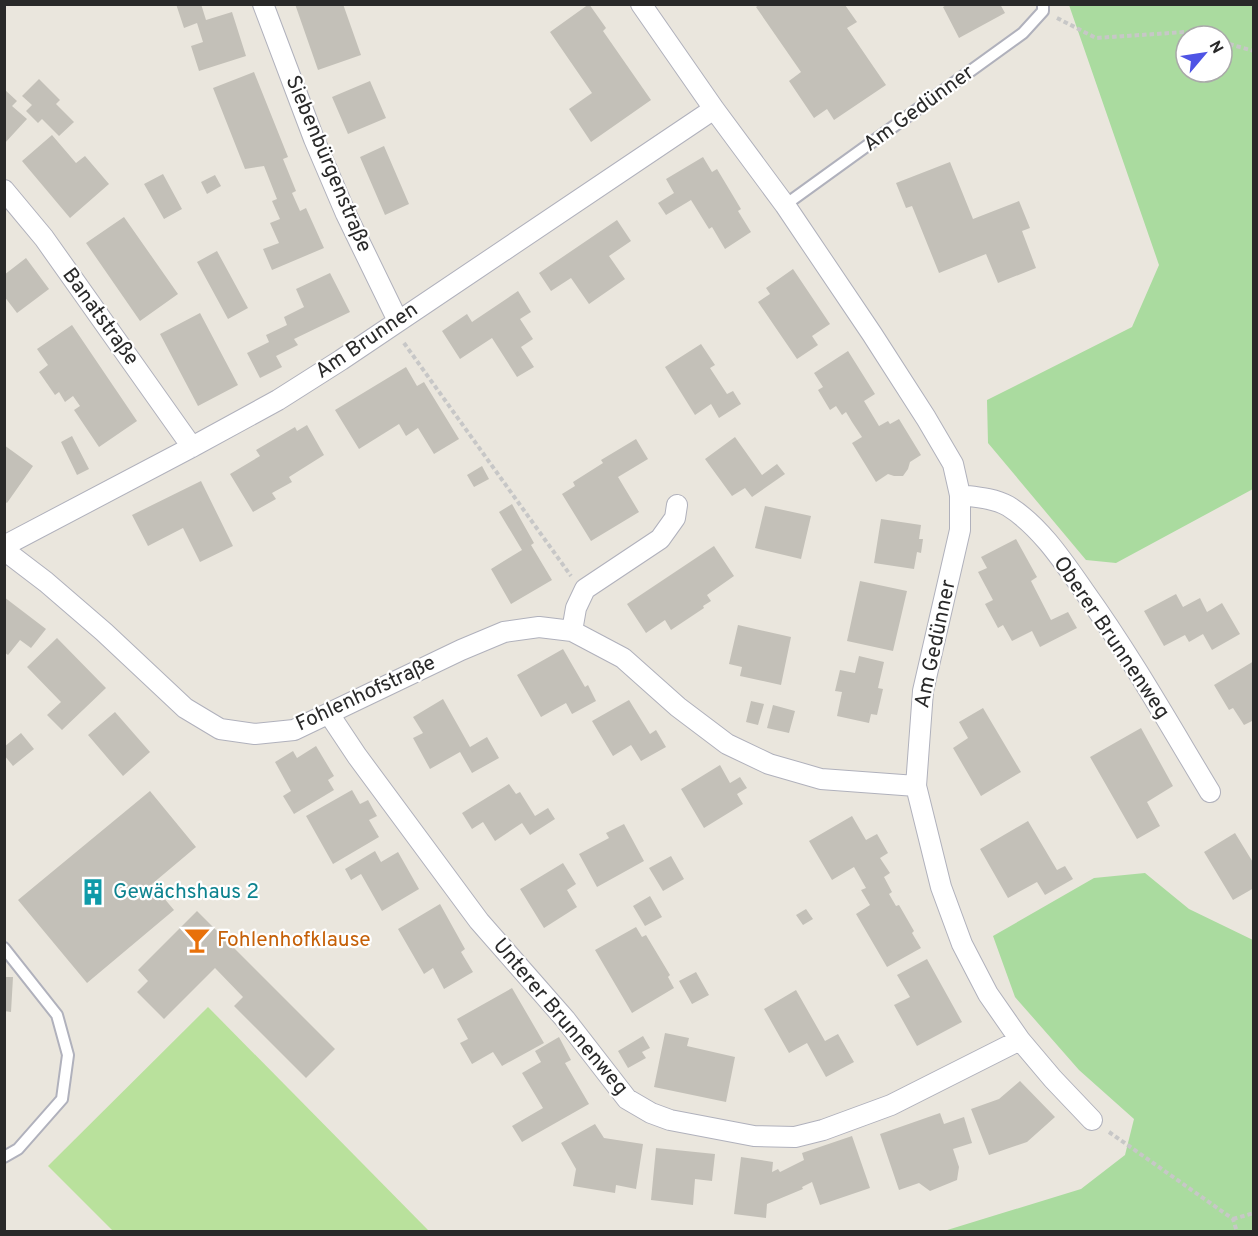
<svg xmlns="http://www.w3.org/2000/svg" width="1258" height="1236" viewBox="0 0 1258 1236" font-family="Overpass,sans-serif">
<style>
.green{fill:#aadb9f;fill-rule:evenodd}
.pitch{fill:#b9e19c}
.building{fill:#c3c0b8}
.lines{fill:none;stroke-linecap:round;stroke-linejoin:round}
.service-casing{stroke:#b0b1bc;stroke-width:14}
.minor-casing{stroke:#b0b1bc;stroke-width:22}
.path{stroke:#c7c7c7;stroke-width:4;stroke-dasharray:4.5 3;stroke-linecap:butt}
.service{stroke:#fff;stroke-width:10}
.minor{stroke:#fff;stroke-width:20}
.labels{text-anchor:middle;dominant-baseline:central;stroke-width:4.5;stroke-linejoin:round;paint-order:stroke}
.street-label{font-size:21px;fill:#292929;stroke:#fff}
.culture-label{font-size:21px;fill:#0d838f;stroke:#fff;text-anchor:start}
.food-label{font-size:21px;fill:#c56008;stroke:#fff;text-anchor:start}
</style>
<rect width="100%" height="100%" fill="#eae6dd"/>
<!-- green -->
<path class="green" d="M 1069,5 L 1253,5 L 1253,489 L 1116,563 L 1086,560 L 988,443 L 987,400 L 1132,327 L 1159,265 ZM 1186,36 L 1222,36 L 1222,72 L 1186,72 Z
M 1145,873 L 1189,909 L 1253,940 L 1253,1231 L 944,1231 L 1081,1189 L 1125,1155 L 1134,1119 L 1079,1070 L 1015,997 L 993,936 L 1094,878 Z"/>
<!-- pitch -->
<path class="pitch" d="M 208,1007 L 429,1231 L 113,1231 L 48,1166 Z"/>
<!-- building -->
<path class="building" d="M 176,4 L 201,4 L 206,20 L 232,12 L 246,56 L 199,71 L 191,46 L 203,42 L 197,23 L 184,28 Z
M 295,4 L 343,4 L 361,55 L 318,70 Z
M 589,4 L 606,28 L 603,31 L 651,100 L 591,142 L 569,109 L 592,93 L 550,32 Z
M 948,4 L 1000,4 L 1005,13 L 959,38 L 943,7 Z
M 759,5 L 845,5 L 857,22 L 847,28 L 886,85 L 834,120 L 827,109 L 814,118 L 789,81 L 801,72 L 756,7 Z
M 254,72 L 288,157 L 283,159 L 296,191 L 292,193 L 300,211 L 306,208 L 324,248 L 272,270 L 263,249 L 279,243 L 270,223 L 280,219 L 272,201 L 277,199 L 264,166 L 245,169 L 213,88 Z
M 39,79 L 60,100 L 56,104 L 74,122 L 59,136 L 42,119 L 38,123 L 26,111 L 32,105 L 22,96 Z
M 370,81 L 386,118 L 348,134 L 332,97 Z
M 4,89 L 17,101 L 12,106 L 27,119 L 4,144 Z
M 52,135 L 76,163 L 85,156 L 109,184 L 70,218 L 22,161 Z
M 384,146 L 409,204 L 385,215 L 360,157 Z
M 703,157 L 712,172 L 717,169 L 741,209 L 738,211 L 751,232 L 725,249 L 712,227 L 709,229 L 691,200 L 666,215 L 658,203 L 674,193 L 666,179 Z
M 950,162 L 973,219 L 1019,201 L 1030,228 L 1022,231 L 1036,268 L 998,283 L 986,254 L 939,273 L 912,206 L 906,208 L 896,183 Z
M 163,174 L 182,209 L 164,219 L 144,184 Z
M 215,175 L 221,186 L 207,194 L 201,182 Z
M 124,217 L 178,294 L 140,321 L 86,243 Z
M 617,220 L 631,241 L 609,256 L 625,279 L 589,304 L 571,278 L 551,291 L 539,273 Z
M 217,251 L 248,308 L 228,319 L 197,262 Z
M 26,258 L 49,289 L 17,313 L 4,296 L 4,275 Z
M 793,269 L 830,324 L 812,336 L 818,345 L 797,359 L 758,302 L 770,294 L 766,288 Z
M 330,273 L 350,312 L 294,339 L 298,345 L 276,356 L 282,367 L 260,378 L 247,353 L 269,342 L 266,335 L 287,325 L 284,317 L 304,307 L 296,289 Z
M 518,291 L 531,312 L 520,319 L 533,339 L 521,347 L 534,367 L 517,377 L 492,338 L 460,359 L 442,331 L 467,314 L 472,322 Z
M 200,313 L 238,385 L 198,406 L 160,334 Z
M 72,325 L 137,421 L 99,447 L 74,410 L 80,406 L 73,396 L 65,402 L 59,392 L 55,395 L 39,372 L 48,365 L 37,349 Z
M 701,344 L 715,365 L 710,368 L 727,394 L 733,391 L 741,404 L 719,418 L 711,404 L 695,415 L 665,367 Z
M 848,351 L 875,394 L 864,401 L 879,426 L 888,421 L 890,424 L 899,419 L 921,455 L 910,462 L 908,469 L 903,476 L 894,476 L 888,474 L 876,482 L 852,443 L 862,437 L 852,422 L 846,412 L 842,415 L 836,406 L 830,410 L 818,390 L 823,387 L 814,373 Z
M 406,367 L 417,386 L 424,382 L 459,439 L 434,454 L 418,428 L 406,436 L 399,424 L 359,449 L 335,410 Z
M 307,425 L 324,455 L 289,477 L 292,482 L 272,493 L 276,499 L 253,512 L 230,474 L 260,456 L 256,450 L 295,427 L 297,431 Z
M 72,436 L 89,469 L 77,475 L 61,442 Z
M 735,437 L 762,475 L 777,464 L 785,474 L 752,497 L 745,488 L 732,496 L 705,459 Z
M 636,439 L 648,459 L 618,477 L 639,512 L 591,541 L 562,494 L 575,486 L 573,482 L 603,463 L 601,460 Z
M 4,445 L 33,466 L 7,503 L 4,501 Z
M 482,466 L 489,479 L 474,487 L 467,475 Z
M 201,481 L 233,546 L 200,562 L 183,528 L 148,546 L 132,515 Z
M 512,504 L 534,543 L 531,545 L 552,580 L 511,604 L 491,569 L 522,550 L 499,512 Z
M 765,506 L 811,516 L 801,559 L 755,548 Z
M 881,519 L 921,525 L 919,539 L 923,539 L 921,553 L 917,552 L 914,569 L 874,563 Z
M 1016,539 L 1037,577 L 1031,581 L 1051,620 L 1068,612 L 1077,628 L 1040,647 L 1032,631 L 1012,641 L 1003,625 L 998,628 L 985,604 L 993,600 L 978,572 L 987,568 L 981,557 Z
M 714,546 L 734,576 L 707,595 L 711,601 L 703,606 L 704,608 L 671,630 L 665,620 L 646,633 L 627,604 Z
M 860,581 L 907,591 L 893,651 L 847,641 Z
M 1176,594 L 1183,607 L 1200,598 L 1207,612 L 1222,603 L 1240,634 L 1212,650 L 1203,634 L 1189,642 L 1185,635 L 1164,646 L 1144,611 Z
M 4,597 L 46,629 L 31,648 L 20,640 L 8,655 L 4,652 Z
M 738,625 L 791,637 L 781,685 L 740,676 L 742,667 L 729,664 Z
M 57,638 L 106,688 L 62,730 L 47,715 L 61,702 L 27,667 Z
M 563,649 L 585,687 L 588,685 L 596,701 L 572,714 L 566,703 L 541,717 L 517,675 Z
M 859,656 L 884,662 L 878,688 L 883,689 L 877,715 L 871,714 L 869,723 L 837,716 L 842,692 L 835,691 L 840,670 L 855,673 Z
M 1254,661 L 1254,720 L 1244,725 L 1233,708 L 1229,710 L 1214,685 Z
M 443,699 L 470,747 L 487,737 L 499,758 L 472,773 L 460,752 L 430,769 L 413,738 L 423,733 L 413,717 Z
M 629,700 L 650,734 L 656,730 L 666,747 L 641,761 L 631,745 L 613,756 L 592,721 Z
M 751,701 L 764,704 L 758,725 L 746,722 Z
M 773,705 L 795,711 L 789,733 L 767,728 Z
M 983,708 L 1021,772 L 981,796 L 953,748 L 968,738 L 959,722 Z
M 115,712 L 150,752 L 123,776 L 88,735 Z
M 1141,728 L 1173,786 L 1147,802 L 1160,826 L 1137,839 L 1090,757 Z
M 21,733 L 34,749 L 13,766 L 4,755 L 4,747 Z
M 316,746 L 334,776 L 328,780 L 334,790 L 294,814 L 283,796 L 291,791 L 275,762 L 293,751 L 297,758 Z
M 720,765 L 730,783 L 740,777 L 747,788 L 737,794 L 743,804 L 704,828 L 681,789 Z
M 509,784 L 516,794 L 520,792 L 535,816 L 548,808 L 555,819 L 530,835 L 522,823 L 495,841 L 483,822 L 472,829 L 462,813 Z
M 352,790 L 360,804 L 368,800 L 373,809 L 377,816 L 369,820 L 379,837 L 333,864 L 306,816 Z
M 150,791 L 196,847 L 152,884 L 174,910 L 87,983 L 18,900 Z
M 852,816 L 866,840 L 877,834 L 888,853 L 880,858 L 890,873 L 884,877 L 892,892 L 889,894 L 896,906 L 899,905 L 914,931 L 912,933 L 921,948 L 887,967 L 856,914 L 870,905 L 861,890 L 866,888 L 854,867 L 832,880 L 809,841 Z
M 1028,821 L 1057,870 L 1065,866 L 1073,879 L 1045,895 L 1037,882 L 1008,898 L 980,849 Z
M 624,824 L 644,861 L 597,887 L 579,854 L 609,838 L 606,833 Z
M 1235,833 L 1254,864 L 1254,888 L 1233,900 L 1204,852 Z
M 375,851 L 381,862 L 398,852 L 419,889 L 382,911 L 361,874 L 351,880 L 345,869 Z
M 671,856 L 684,879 L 663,891 L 649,868 Z
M 563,863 L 576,884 L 567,890 L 577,907 L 544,928 L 520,889 Z
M 650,896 L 662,917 L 645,926 L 633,906 Z
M 440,904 L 465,949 L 461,952 L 473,972 L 444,989 L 433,968 L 424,974 L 398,929 Z
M 806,909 L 813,919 L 803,925 L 796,915 Z
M 197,911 L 335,1049 L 306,1078 L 234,1006 L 243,997 L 215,968 L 164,1019 L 137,992 L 148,981 L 138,970 Z
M 636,927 L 642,937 L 646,935 L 670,975 L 668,977 L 674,988 L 632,1013 L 595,950 Z
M 927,959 L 962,1022 L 917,1046 L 894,1005 L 910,997 L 897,975 Z
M 696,972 L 709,995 L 692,1004 L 679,981 Z
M 4,977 L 13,977 L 11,1012 L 4,1011 Z
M 512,988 L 544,1043 L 502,1066 L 493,1052 L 472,1064 L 460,1043 L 468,1039 L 457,1019 Z
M 796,990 L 825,1041 L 838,1034 L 854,1062 L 826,1077 L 807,1043 L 789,1053 L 764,1009 Z
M 665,1033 L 689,1038 L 687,1046 L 735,1057 L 726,1102 L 654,1087 Z
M 643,1036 L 650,1048 L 642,1052 L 646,1058 L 628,1068 L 618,1051 Z
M 559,1037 L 571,1060 L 565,1063 L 589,1104 L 522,1142 L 512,1126 L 543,1108 L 522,1073 L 541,1062 L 535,1051 Z
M 1020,1081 L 1055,1117 L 1027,1142 L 989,1155 L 971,1109 L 999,1099 Z
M 940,1113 L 944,1124 L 964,1117 L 972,1143 L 953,1149 L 959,1167 L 957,1180 L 930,1191 L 919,1183 L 899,1190 L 880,1134 Z
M 595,1124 L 604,1138 L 643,1144 L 636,1189 L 616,1185 L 615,1193 L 573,1186 L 576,1169 L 561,1143 Z
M 852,1136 L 870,1188 L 820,1205 L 812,1182 L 802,1187 L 803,1189 L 767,1204 L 766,1218 L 734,1214 L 741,1157 L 773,1162 L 772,1172 L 778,1169 L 780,1172 L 804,1160 L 802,1153 Z
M 656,1148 L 715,1154 L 712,1181 L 695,1179 L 693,1205 L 651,1200 Z"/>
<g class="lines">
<defs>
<path id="service" d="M 785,205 L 1023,33 L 1043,11 L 1043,4
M 4,948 L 57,1015 L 68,1055 L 62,1099 L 18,1149 L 4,1157"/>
<path id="minor" d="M 263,4 L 314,139 L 346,214 L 398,321
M 641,4 L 714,109 L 785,205 L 872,334 L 926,418 L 953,464 L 960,495 L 960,530 L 923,691 L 916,786 L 941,887 L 962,944 L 988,994 L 1020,1040 L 1053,1079 L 1092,1120
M 4,190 L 44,238 L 192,447
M 960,495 C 976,497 994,498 1008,506 C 1040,526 1063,561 1084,591 C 1130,655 1169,724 1210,792
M 4,546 L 192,447 L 278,400 L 341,360 L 714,109
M 4,550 L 46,582 L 104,632 L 185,708 L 220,729 L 255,734 L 294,730 L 461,650 L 504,632 L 539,627 L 572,631 L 623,658 L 678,707 L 727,744 L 769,764 L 821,779 L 916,786
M 572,631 L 576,608 L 585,589 L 660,539 L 675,518 L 677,505
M 329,714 L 357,756 L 479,921 L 565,1019 L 627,1099 L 651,1113 L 670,1120 L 754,1136 L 795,1137 L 823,1130 L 891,1105 L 1020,1040"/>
</defs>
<!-- service casing -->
<use href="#service" class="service-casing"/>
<!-- minor casing -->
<use href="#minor" class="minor-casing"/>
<!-- path -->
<path class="path" d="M 1057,18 L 1096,38 L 1185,32 L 1201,36
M 1222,42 L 1254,51
M 404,343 L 571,576
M 1109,1132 L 1233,1219 L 1237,1232
M 1233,1219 L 1254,1213"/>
<!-- service -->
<use href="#service" class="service"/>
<!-- minor -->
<use href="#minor" class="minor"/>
</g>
<!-- icons -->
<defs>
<symbol id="building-bare" viewBox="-9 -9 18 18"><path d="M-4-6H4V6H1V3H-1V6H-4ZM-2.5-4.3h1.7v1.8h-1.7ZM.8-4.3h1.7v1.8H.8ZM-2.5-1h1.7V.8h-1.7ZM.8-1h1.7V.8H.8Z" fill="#0f9aa8" stroke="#fff" stroke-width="2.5" paint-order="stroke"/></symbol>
<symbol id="bar-bare" viewBox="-9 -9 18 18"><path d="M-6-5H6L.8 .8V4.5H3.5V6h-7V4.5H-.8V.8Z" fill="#e8710a" stroke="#fff" stroke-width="2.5" paint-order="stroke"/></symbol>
</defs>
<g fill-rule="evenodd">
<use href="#building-bare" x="74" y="873" width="38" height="38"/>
<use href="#bar-bare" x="178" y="921" width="38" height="38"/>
</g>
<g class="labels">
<!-- street labels -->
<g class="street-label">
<text transform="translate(919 109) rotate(-36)">Am Gedünner</text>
<text transform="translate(328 164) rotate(67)">Siebenbürgenstraße</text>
<text transform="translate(100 317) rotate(54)">Banatstraße</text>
<text transform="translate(367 341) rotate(-34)">Am Brunnen</text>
<text transform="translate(1111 638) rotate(56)">Oberer Brunnenweg</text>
<text transform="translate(936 644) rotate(-78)">Am Gedünner</text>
<text transform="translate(366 694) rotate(-25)">Fohlenhofstraße</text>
<text transform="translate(560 1017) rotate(50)">Unterer Brunnenweg</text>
</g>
<!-- culture labels -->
<g class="culture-label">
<text x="113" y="892">Gewächshaus 2</text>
</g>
<!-- food labels -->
<g class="food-label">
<text x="217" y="940">Fohlenhofklause</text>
</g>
</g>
<!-- border -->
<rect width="1258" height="1236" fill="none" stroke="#292929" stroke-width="12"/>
<!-- north arrow -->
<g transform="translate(1204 54) rotate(61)"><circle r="28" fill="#ffffff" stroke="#a9a9a9" stroke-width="1.5"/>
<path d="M0-4.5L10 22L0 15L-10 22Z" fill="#4e54e5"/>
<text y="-9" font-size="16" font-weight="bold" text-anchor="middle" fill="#292929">N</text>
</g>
</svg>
